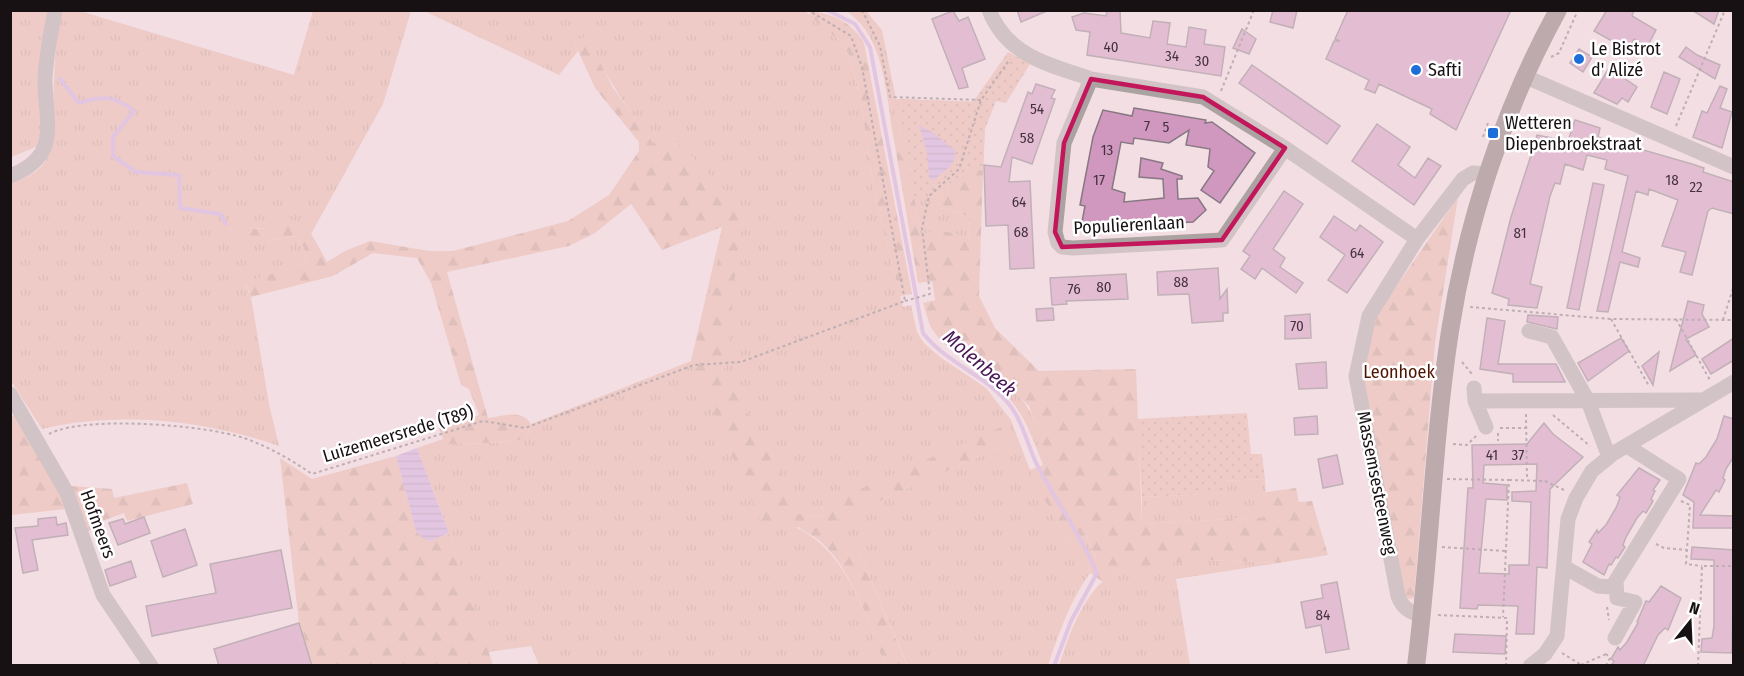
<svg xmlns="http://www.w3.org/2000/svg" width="1744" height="676" viewBox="0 0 1744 676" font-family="'Fira Sans Condensed',sans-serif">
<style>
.grass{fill:url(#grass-tufts)}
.forest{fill:url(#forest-firs)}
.park{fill:url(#park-dots)}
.water{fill:url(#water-rules)}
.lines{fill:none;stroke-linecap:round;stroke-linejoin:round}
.stream{stroke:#cfa7dc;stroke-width:4}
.building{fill:#d097bf;stroke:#877882;stroke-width:1.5;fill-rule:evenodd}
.path{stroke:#817377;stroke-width:2;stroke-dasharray:3 3;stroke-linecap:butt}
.minor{stroke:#aba2a2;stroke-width:15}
.major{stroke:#7b6b6b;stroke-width:18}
.marked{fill:none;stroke:#c2185b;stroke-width:4.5;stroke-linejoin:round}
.poi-dot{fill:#1c6ed8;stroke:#fff;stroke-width:2}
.labels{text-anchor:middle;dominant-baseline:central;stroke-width:5;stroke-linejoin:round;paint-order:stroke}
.number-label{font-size:15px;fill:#46323e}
.poi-label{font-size:18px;fill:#181113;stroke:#fff;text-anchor:start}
.street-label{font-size:18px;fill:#181113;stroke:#fff}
.park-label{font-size:18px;fill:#501502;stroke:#fff}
.water-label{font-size:20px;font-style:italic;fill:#481656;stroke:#fff}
</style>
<defs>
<pattern id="grass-tufts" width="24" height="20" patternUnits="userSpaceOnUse" patternTransform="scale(1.5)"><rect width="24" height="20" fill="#e9b4a4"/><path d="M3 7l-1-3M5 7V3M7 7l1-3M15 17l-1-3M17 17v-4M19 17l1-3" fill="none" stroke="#c79a8c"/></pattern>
<pattern id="forest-firs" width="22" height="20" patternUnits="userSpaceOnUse" patternTransform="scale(1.5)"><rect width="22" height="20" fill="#e9b4a4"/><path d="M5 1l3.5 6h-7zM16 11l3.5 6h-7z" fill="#c79a8c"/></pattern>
<pattern id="park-dots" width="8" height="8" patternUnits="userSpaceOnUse" patternTransform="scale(1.5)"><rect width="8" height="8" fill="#e9b4a4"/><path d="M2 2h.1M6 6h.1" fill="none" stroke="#c79a8c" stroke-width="1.8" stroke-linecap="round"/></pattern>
<pattern id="water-rules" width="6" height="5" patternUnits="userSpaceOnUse" patternTransform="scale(1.5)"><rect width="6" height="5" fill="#cfa7dc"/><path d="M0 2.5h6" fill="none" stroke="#b18fbc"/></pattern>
</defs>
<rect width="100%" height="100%" fill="#f3dee4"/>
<!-- grass -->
<path class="grass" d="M 11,11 L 49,11 L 39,149 L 36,147 L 11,157 Z
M 60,11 L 80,11 L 294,75 L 313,11 L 414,11 L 411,11 L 383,104 L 311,234 L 307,226 C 288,226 255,233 241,224 L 231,226 L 230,233 L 266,241 L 295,236 L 304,248 L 307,263 L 245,283 L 251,297 L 269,404 L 279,446 C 205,420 119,411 42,429 L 11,381 L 11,183 C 30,176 45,170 51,148 L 55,57 Z
M 424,11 L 805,11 L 841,42 L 849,55 L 860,95 L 874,192 L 903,307 L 911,305 L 917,332 L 924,343 L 940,357 L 986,388 L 1011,420 L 1030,470 L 1067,542 L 1086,535 L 1096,560 L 1087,563 L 1090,573 C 1070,601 1059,633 1048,665 L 905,665 L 907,664 L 858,550 L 831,522 L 1008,444 L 821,507 L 826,514 L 822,517 L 805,515 L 797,528 C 848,552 866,617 885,665 L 539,665 L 531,646 L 488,652 L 449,533 L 417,448 L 443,439 L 445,445 C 472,442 503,446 527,437 L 531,424 L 691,361 L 722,227 C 672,167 619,108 587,36 L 574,42 L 578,51 L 559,75 Z
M 846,11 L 866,11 L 882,30 L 896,99 L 986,102 L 983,171 L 976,168 L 962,174 L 938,194 L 940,208 L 968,216 L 970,241 C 955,231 937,229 920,235 L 906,140 L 894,140 C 886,97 886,37 846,11 Z
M 973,367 C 1023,381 1036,418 1049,463 L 1043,465 C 1023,414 1019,401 973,367 Z
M 1265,479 L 1267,517 L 1142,524 L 1142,497 L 1227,493 L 1225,481 Z
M 1205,560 L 1278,563 L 1176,579 L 1190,665 L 1059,666 C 1069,634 1085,588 1117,571 C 1132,563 1185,562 1205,560 Z"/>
<!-- forest -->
<path class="forest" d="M 810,11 C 834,14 852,22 864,43 L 912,294 L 900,296 L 874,192 L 860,95 L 849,55 L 841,42 L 810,16 Z
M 587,36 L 613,88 L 653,143 L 668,132 L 743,209 L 724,371 L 799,509 L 767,536 L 691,361 L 719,256 L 722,227 L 662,250 L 631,204 L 595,233 L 569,246 L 447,272 L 488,418 C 502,416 522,409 531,424 L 527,437 C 517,444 462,443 445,445 L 439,428 L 479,415 L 469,389 L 461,385 L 431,283 L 417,258 L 373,253 L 333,276 L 251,297 L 245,282 L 307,263 L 304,248 L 295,236 L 266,241 L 235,239 L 230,233 L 231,226 L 241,223 C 257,235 274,225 290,219 L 307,226 L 327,262 L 345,251 L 370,241 L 429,251 L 453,251 L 568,221 L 609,195 L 639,151 L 639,142 L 595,88 L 574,42 Z
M 906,139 L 920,235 C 939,229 953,231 970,240 L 968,216 L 940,208 L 938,194 L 962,174 L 976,168 L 983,171 L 979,296 L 995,328 L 1039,371 L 1136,369 L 1142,524 L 1266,517 L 1266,492 L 1296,488 L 1299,502 L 1312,501 L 1328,555 L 1278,563 L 1205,560 L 1153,565 L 1118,570 L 1103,582 L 1090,573 L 1087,563 L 1096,559 L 1086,535 L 1067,542 L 1029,470 L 1049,463 L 1029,406 L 1009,386 L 987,371 L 973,367 L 940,340 L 930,326 L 923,303 L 935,300 L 932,281 L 918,283 L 894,140 Z
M 1458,197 L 1435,343 L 1414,598 L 1408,599 L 1404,595 L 1364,379 L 1369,343 L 1378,313 Z
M 17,413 L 55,481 L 66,509 L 11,515 L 11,417 Z
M 1001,427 L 1008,444 L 832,522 L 858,550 L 907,665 L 885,665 C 869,626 855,575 823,544 C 813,534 799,531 791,519 L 795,514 L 822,517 L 825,513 L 821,506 Z
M 396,456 L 416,531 L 431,541 L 449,533 L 493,665 L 312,665 L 299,623 L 280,458 L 312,479 Z
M 187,483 L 193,504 L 127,521 L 124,513 L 102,521 L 102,526 L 88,531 L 71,486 L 112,489 L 114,498 Z"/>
<!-- park -->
<path class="park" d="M 1008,52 L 1030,64 L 1006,103 L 996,101 L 985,129 L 983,171 L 976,168 L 962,174 L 938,194 L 915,202 L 906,139 L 896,99 L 973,102 Z
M 1247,413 L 1251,454 L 1262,454 L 1265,479 L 1226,481 L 1227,493 L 1142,497 L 1137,419 Z"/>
<!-- water -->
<path class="water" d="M 919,125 L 935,134 L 955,151 C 957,166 943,170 934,181 L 929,178 L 927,153 Z
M 417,448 L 449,533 L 431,541 L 422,538 L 416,531 L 396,456 Z"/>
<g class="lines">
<!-- stream -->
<path class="stream" d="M 827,10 L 855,24 L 870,47 L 923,333 C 946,363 984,374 1008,403 C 1023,421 1027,444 1037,465 C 1056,501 1081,535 1097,573 L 1071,621 L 1054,666
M 60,79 L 79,103 C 100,96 115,95 134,111 L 113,137 L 113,156 L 136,172 L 179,175 L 180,208 L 220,214 L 226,224"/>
</g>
<!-- building -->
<path class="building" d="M 1017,10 L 1047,10 L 1047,11 L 1021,22 Z
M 1107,10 L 1120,10 L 1121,33 L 1150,38 L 1153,21 L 1170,23 L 1167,44 L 1186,47 L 1189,27 L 1206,30 L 1204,44 L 1225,47 L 1221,76 L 1087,55 L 1090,32 L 1076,30 L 1072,17 L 1084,13 L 1106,16 Z
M 1273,10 L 1297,10 L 1293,28 L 1270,22 Z
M 1348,10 L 1511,10 L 1456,130 L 1430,114 L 1432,109 L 1379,84 L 1375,93 L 1365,89 L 1369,80 L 1326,59 L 1334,41 L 1340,41 L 1335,39 Z
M 1607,10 L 1634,10 L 1632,16 L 1656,30 L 1647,47 L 1634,39 L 1628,50 L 1594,31 Z
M 1692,10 L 1719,10 L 1714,24 Z
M 953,11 L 959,21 L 968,17 L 985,59 L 962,68 L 968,87 L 959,89 L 932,19 Z
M 1242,29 L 1256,39 L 1249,54 L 1233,48 Z
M 1686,47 L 1697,55 L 1720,65 L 1715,79 L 1679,57 Z
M 1579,49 L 1592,57 L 1583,72 L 1570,63 Z
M 1252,65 L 1340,126 L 1327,144 L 1239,83 Z
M 1609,68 L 1637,87 L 1628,102 L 1622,98 L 1617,104 L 1594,93 Z
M 1664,72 L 1680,79 L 1667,114 L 1651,107 Z
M 1036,84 L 1055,90 L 1051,98 L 1055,99 L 1032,164 L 1012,157 L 1009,182 L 1030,181 L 1034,268 L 1010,269 L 1008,225 L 986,226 L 984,165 L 1001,167 L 1028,92 L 1032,94 Z
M 1720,86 L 1727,89 L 1720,108 L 1732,112 L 1722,148 L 1693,137 L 1702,111 L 1707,113 Z
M 1134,108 L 1206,120 L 1205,123 L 1212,122 L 1255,153 L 1220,203 L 1201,190 L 1214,171 L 1208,167 L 1210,149 L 1186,145 L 1189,130 L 1169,143 L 1134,138 L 1133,144 L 1121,142 L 1112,189 L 1125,193 L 1124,202 L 1164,198 L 1163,179 L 1139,177 L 1141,158 L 1163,163 L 1161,169 L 1182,176 L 1182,179 L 1177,179 L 1178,199 L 1198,198 L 1206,210 L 1193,222 L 1119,226 L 1119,218 L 1101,231 L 1081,227 L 1085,206 L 1080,205 L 1093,137 L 1103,110 L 1132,116 Z
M 1575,120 L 1600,128 L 1598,137 L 1692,164 L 1704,168 L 1703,172 L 1734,182 L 1734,214 L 1712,208 L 1708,211 L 1692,275 L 1680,272 L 1686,252 L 1662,246 L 1678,200 L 1649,189 L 1648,195 L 1636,191 L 1622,252 L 1640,258 L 1638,267 L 1620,262 L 1608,312 L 1597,311 L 1628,176 L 1605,169 L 1607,160 L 1587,155 L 1583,170 L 1565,164 L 1560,184 L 1555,183 L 1550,196 L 1530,284 L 1542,287 L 1537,308 L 1508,305 L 1509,299 L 1492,293 L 1511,217 L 1534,146 L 1537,135 L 1568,141 Z
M 1377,124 L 1410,147 L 1398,165 L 1415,178 L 1428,158 L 1441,166 L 1414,205 L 1352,161 Z
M 1593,183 L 1604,185 L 1579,310 L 1567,308 Z
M 1284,191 L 1303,204 L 1273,249 L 1285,258 L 1280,267 L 1303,283 L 1296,293 L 1262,268 L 1255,279 L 1241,269 L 1250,256 L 1243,251 Z
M 1334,216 L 1356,231 L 1360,225 L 1383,242 L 1347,293 L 1328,280 L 1345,255 L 1320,237 Z
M 1218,268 L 1220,299 L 1227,289 L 1228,313 L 1223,313 L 1223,321 L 1192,323 L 1189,294 L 1158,295 L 1157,272 Z
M 1126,274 L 1128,299 L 1066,301 L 1067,304 L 1052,305 L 1050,278 Z
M 1688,301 L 1704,305 L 1702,314 L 1709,327 L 1686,339 L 1696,355 L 1670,371 Z
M 1053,308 L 1054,320 L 1037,321 L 1036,309 Z
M 1310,314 L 1311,338 L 1285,339 L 1285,316 Z
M 1528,315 L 1558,317 L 1557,329 L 1527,322 Z
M 1487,318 L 1505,321 L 1498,364 L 1556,364 L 1565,382 L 1513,382 L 1513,374 L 1480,369 Z
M 1621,338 L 1629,351 L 1588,381 L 1578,363 Z
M 1734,338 L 1734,360 L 1711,374 L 1702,359 Z
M 1659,352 L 1653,385 L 1642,366 Z
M 1326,362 L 1327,388 L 1299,389 L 1296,364 Z
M 1317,416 L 1318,434 L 1295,435 L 1294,418 Z
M 1724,416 L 1734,419 L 1734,456 L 1726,469 L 1723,478 L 1725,480 L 1719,492 L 1716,490 L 1700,515 L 1734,516 L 1734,528 L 1693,528 L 1694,502 L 1683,495 L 1696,463 L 1699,464 L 1706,457 L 1717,439 Z
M 1544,423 L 1553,434 L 1583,457 L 1550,489 L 1547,568 L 1537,567 L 1534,634 L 1516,634 L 1518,606 L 1478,605 L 1477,609 L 1460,608 L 1468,488 L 1473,488 L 1472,445 L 1527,444 ZM 1537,464 L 1536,491 L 1512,492 L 1512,501 L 1531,502 L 1529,565 L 1509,565 L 1509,574 L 1479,573 L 1486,499 L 1507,500 L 1507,485 L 1483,483 L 1484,465 Z
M 1337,455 L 1343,484 L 1323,488 L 1318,459 Z
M 1639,468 L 1660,480 L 1653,490 L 1655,491 L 1651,499 L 1653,501 L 1646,513 L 1643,511 L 1637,518 L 1626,537 L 1623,545 L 1625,547 L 1618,558 L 1616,557 L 1611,565 L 1609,564 L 1604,575 L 1583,562 L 1592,544 L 1589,542 L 1597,530 L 1598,533 L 1606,525 L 1617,506 L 1620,497 L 1617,495 Z
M 56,517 L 57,525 L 66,523 L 68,535 L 32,540 L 38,570 L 23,573 L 15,528 L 38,526 L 38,519 Z
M 144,517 L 150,533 L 118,545 L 109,523 L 123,519 L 125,524 Z
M 185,529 L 197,565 L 163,577 L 151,541 Z
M 1692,547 L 1734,550 L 1732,653 L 1701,652 L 1702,639 L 1712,638 L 1714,626 L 1714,560 L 1691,559 Z
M 281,550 L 292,608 L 152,636 L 146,606 L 216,593 L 210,564 Z
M 131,561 L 136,577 L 110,586 L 105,570 Z
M 1337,582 L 1349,649 L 1326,653 L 1321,625 L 1306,628 L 1301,602 L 1323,598 L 1321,585 Z
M 1661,586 L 1681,598 L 1668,630 L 1665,628 L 1658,635 L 1643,666 L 1611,666 L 1614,661 L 1611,659 L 1618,647 L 1620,650 L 1627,642 L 1638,623 L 1637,622 L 1646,601 L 1649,602 Z
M 299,623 L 312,666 L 219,666 L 214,649 Z
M 1455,634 L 1506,636 L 1505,654 L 1453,652 Z"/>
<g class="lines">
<!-- path -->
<path class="path" d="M 862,10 L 880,46 L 890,97 L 981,100
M 1551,57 L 1559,53 L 1578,10
M 1221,91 L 1254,10
M 1676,126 L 1725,10
M 1483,137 L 1488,123
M 905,301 L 930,294 L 922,228 L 929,196 L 959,169 L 981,100 L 1010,59
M 1470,307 L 1611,319 L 1734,320
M 1611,319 L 1649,386
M 1676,319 L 1711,382
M 1723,320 L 1734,285
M 1462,362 L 1472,374
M 1526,414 L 1527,480
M 1553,415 L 1590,446
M 1500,428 L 1526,428
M 1498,433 L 1498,441
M 49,434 C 84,415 205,425 244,438 C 269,447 290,459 312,474 L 483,421 L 525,428 L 694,365 L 741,362 L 905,301 L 862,67 L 851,36 L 808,10
M 1453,444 L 1467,445 L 1477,435
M 1447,479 L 1509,480 L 1503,617
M 1509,480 L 1545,481 L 1564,490
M 1681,501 L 1690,505 L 1686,564 L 1702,566
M 1656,544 L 1664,548 L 1687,550
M 1442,547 L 1505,551
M 1607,607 L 1609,620
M 1438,615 L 1507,618 L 1506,666
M 1562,653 L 1583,666
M 1581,665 L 1606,654
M 1606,666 L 1610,658 L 1606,654 L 1608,651
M 1698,666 L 1702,566 L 1734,566"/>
<!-- minor -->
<path class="minor" d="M 989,10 C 1007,56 1048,64 1091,79
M 1526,77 L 1734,167
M 1285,148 L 1203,97 L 1091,79 L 1064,143 L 1055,232 L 1058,243 L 1062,247 L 1073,248 L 1222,240 L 1285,148 L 1417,239
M 10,176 C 62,156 45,123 45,79 C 46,56 51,33 55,10
M 1529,331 L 1552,337 L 1588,401 L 1609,457
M 1474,388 L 1475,401 L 1486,427
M 10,394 L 67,493 L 103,595 L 151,666
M 1475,401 L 1700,400
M 1564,567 L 1598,586 L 1612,587 L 1679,479 L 1627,446
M 1422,614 C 1410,614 1402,607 1398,596 L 1356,376 L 1369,316 L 1417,239 L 1463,179 L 1473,173 L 1488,174
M 1615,638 L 1635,602 L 1617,598 L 1616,581
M 1530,666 L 1545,654 L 1557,636 L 1568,519 L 1576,498 L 1592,471 L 1614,453 L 1734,382"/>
<!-- major -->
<path class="major" d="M 1416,666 C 1430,555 1433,442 1450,331 C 1467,221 1504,108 1558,10"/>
</g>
<!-- marked area -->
<path d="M0 0H1744V676H0ZM 1091,79 L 1203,97 L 1285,148 L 1222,240 L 1062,247 L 1055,232 L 1064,143 Z" fill="#f3dee4" fill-opacity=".55" fill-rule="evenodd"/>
<path class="marked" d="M 1091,79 L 1203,97 L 1285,148 L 1222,240 L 1062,247 L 1055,232 L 1064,143 Z"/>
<!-- markers -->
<g class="poi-dot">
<circle cx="1579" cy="59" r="6"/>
<circle cx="1416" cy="70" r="6"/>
<rect x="1487" y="127" width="12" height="12" rx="3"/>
</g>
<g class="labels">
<!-- number labels -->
<g class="number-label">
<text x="1111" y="47">40</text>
<text x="1172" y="56">34</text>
<text x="1202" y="61">30</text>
<text x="1037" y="109">54</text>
<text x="1147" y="126">7</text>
<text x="1166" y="127">5</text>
<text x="1027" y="138">58</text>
<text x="1107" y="150">13</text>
<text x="1099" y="180">17</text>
<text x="1672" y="180">18</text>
<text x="1696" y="187">22</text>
<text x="1019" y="202">64</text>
<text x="1021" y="232">68</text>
<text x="1520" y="233">81</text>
<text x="1357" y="253">64</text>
<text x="1181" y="282">88</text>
<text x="1104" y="287">80</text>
<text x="1074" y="289">76</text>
<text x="1297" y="326">70</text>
<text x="1492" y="455">41</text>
<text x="1518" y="455">37</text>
<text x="1323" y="615">84</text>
</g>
<!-- poi labels -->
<g class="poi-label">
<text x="1591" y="49">Le Bistrot<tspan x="1591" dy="21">d' Alizé</tspan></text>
<text x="1428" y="70">Safti</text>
<text x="1505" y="123">Wetteren<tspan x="1505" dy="21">Diepenbroekstraat</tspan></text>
</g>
<!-- street labels -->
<g class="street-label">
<text transform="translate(1129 225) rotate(-3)">Populierenlaan</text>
<text transform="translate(398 434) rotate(-17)">Luizemeersrede (T89)</text>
<text transform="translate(1377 483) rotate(79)">Massemsesteenweg</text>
<text transform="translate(98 524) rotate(70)">Hofmeers</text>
</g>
<!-- park labels -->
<g class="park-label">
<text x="1399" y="372">Leonhoek</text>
</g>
<!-- water labels -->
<g class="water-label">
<text transform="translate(980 363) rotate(41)">Molenbeek</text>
</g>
</g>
<!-- border -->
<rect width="1744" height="676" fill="none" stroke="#181113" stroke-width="24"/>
<!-- north arrow -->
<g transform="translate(1690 622) rotate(18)" stroke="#ffffff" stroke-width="4.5" paint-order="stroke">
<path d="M0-4.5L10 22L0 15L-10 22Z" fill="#181113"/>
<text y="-9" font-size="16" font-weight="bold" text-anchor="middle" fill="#181113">N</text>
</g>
</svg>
